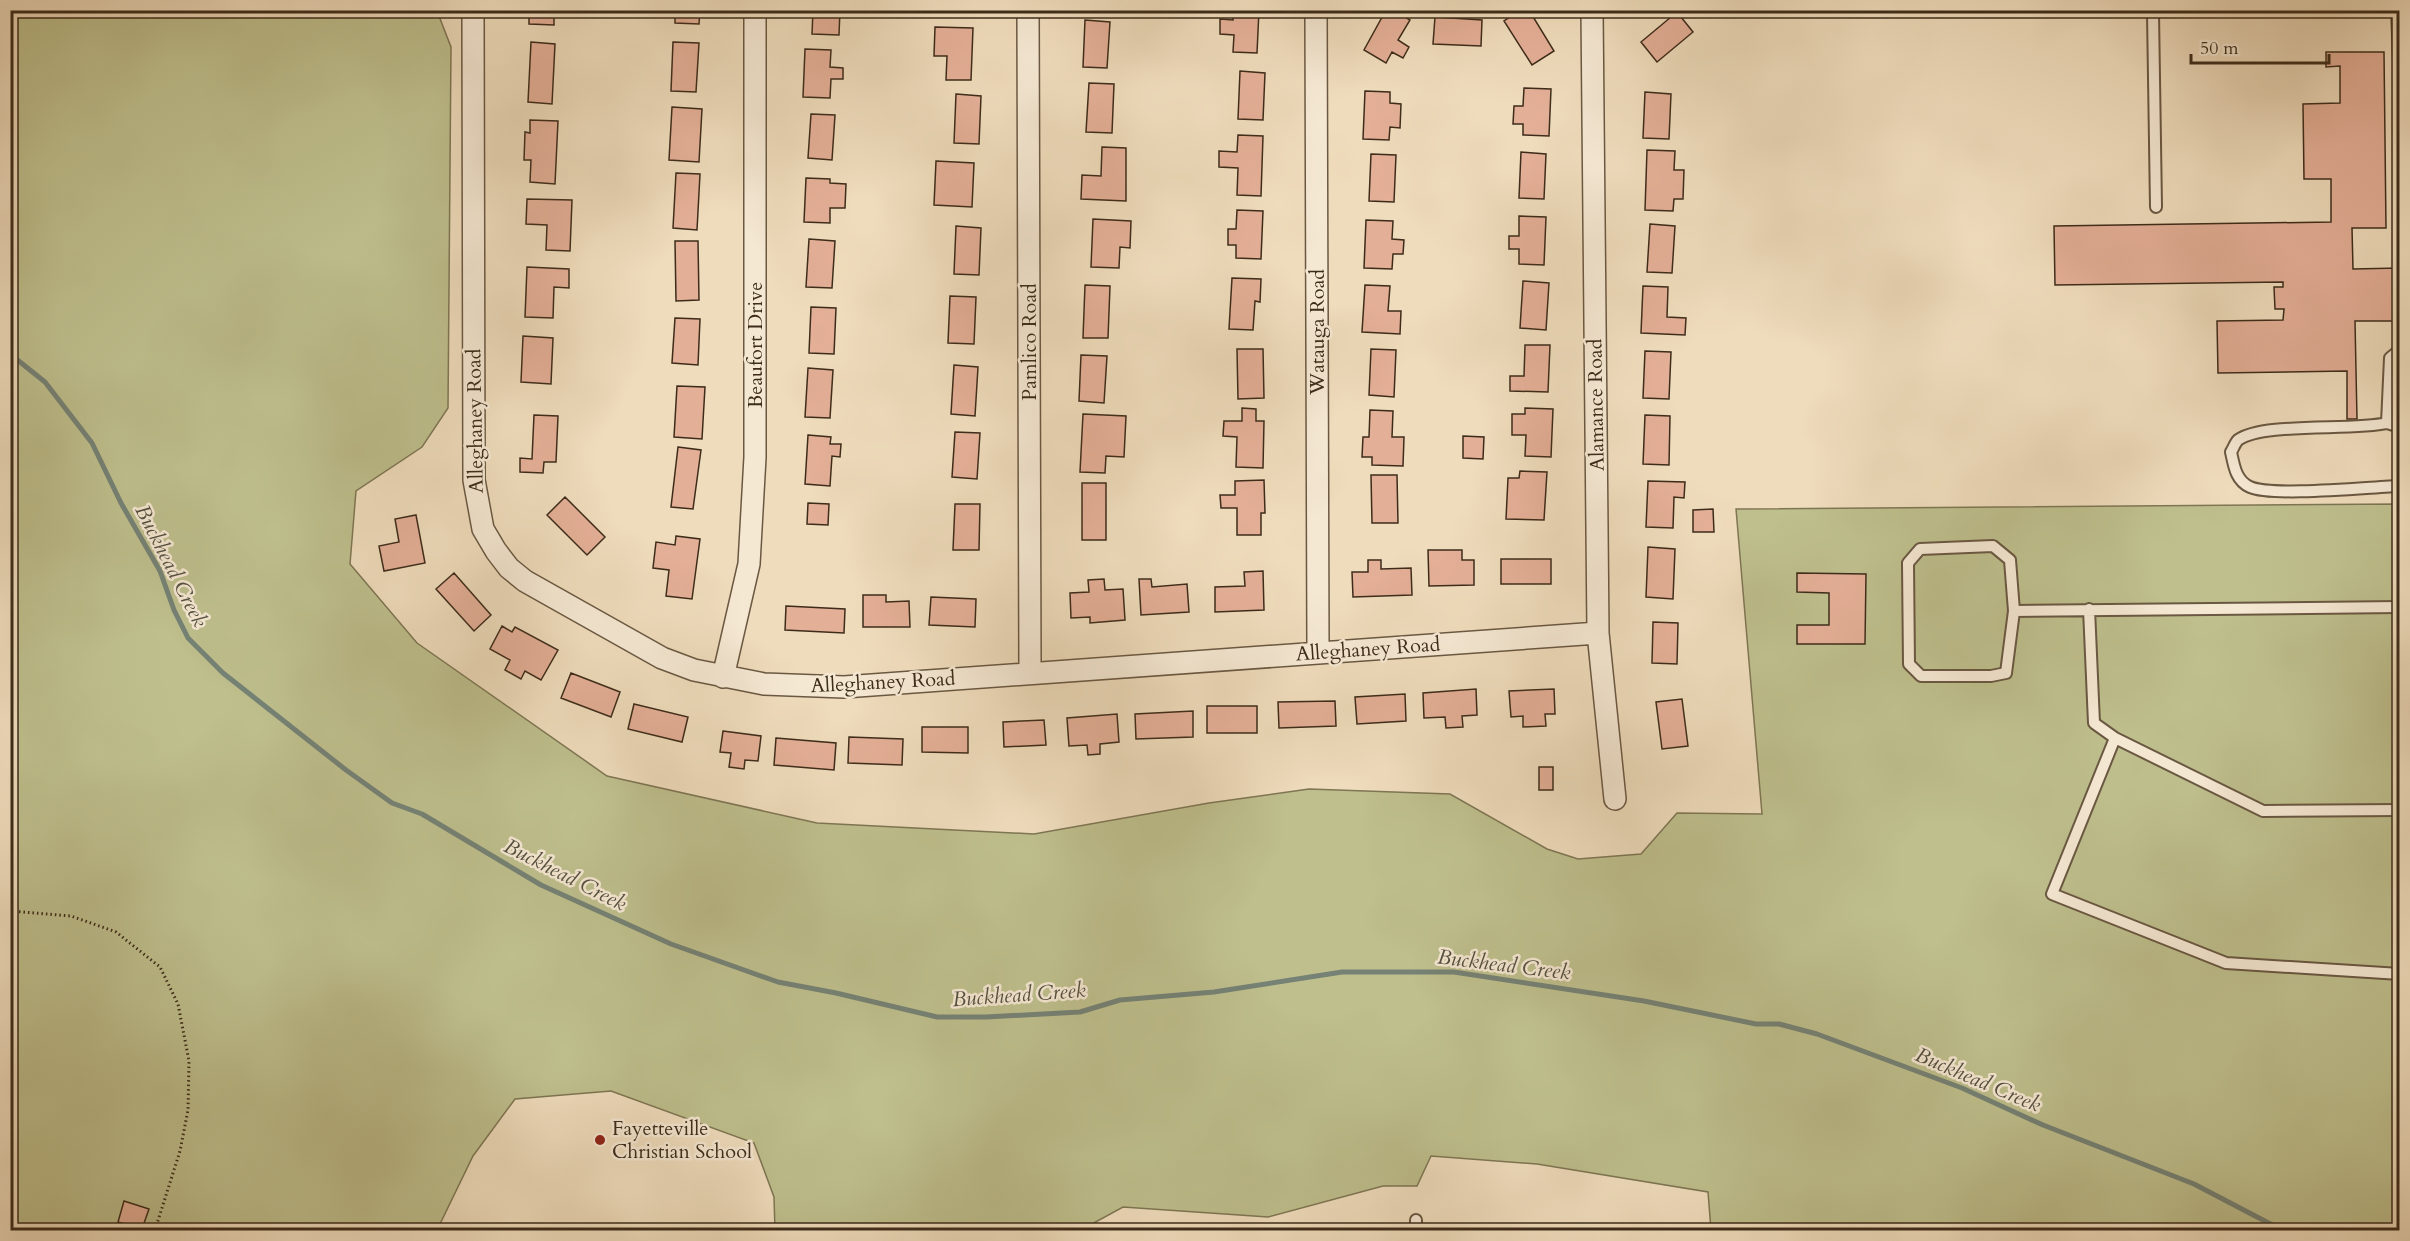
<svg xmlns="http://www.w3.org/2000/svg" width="2410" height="1241" viewBox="0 0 2410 1241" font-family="Cardo,serif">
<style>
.green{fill:#bebf8d;stroke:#7e7654;stroke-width:1.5}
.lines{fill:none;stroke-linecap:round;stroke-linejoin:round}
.stream{stroke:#758275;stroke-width:5}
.building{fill:#e4af97;stroke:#3d2c1a;stroke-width:1.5}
.service-casing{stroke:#6a5842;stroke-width:14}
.minor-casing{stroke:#6a5842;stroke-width:24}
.path{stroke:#3d2c1a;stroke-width:3;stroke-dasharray:1.5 3;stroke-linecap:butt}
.service{stroke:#f5e8d3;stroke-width:10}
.minor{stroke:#f5e8d3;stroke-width:21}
.poi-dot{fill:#8f2418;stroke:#f5e8d3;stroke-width:2}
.labels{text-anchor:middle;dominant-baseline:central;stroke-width:5;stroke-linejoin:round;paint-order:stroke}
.street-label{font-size:20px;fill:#3d2c1a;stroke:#f5e8d3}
.poi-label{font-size:20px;fill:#3d2c1a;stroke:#f5e8d3;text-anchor:start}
.water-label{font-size:21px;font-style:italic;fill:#545040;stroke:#f5e8d3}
</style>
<rect width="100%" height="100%" fill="#efdcbc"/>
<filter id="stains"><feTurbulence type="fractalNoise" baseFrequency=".00333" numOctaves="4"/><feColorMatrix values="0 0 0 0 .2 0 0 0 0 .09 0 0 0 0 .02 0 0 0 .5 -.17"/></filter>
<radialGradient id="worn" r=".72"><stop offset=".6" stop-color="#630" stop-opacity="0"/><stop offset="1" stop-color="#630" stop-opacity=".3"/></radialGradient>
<!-- green -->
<path class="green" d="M 10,11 L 437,11 L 451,47 L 448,408 L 422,447 L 356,491 L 350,564 L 417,643 L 607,776 L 817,823 L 1034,834 L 1209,803 L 1309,789 L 1450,794 L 1547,849 L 1578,859 L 1641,854 L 1677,813 L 1762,814 L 1736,509 L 2399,504 L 2399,1230 L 1711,1230 L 1708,1192 L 1537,1164 L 1431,1156 L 1417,1186 L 1383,1186 L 1268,1217 L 1123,1207 L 1081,1230 L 775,1230 L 774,1197 L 754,1143 L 611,1091 L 515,1099 L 473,1156 L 440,1224 L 423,1230 L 11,1230 Z"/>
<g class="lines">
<!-- stream -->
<path class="stream" d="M 10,354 L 45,382 L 92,443 L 121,503 L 160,571 L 174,610 L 188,638 L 223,673 L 346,770 L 392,803 L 422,814 L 541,885 L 671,944 L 778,982 L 836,993 L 937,1017 L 986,1017 L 1080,1012 L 1120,1000 L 1214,992 L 1342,972 L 1454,972 L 1644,1001 L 1756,1024 L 1779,1024 L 1817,1034 L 1962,1088 L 2043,1125 L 2194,1184 L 2282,1230"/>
</g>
<!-- building -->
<path class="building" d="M 529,10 L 554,10 L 554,25 L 529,24 Z
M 675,10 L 700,10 L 699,24 L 675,23 Z
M 813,10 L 840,10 L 839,35 L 812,34 Z
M 1233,10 L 1259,10 L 1257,53 L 1233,52 L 1234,35 L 1220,34 L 1220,19 L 1233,20 Z
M 1386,10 L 1394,10 L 1410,20 L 1398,40 L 1409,47 L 1403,58 L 1392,52 L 1386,63 L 1364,50 Z
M 1520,10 L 1529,10 L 1554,51 L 1532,65 L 1504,21 Z
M 1677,12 L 1693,32 L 1657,62 L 1641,42 Z
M 1435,17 L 1482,20 L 1481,46 L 1433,44 Z
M 1085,20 L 1110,22 L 1107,68 L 1083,67 Z
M 935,27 L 973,28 L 971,80 L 946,80 L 947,56 L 934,56 Z
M 531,42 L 555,44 L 552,104 L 528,102 Z
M 673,42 L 699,43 L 696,92 L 671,91 Z
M 805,49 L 831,50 L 830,67 L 843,68 L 843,79 L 831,79 L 830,98 L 803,97 Z
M 2326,52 L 2384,52 L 2386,228 L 2352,228 L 2353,269 L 2400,268 L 2400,321 L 2355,321 L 2357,419 L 2347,419 L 2347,371 L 2218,373 L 2217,321 L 2283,320 L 2284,309 L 2275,309 L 2274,287 L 2283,287 L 2283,282 L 2055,285 L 2054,226 L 2331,222 L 2331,179 L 2304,179 L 2303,104 L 2340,103 L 2340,66 L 2326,67 Z
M 1240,71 L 1265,73 L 1263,120 L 1238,119 Z
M 1089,83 L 1114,84 L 1112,133 L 1086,132 Z
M 1524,88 L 1551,89 L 1549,136 L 1523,135 L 1523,124 L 1513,124 L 1514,106 L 1523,106 Z
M 1365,91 L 1390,92 L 1390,103 L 1401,104 L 1400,128 L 1390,127 L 1389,140 L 1363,139 Z
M 1645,92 L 1671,94 L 1669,139 L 1643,138 Z
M 956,94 L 981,96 L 979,144 L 954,143 Z
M 672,107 L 702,109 L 699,162 L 669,160 Z
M 811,114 L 835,115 L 832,160 L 808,158 Z
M 530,120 L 558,121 L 555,184 L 530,182 L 531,160 L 524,160 L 525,132 L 530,133 Z
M 1238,135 L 1263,136 L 1261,196 L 1237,195 L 1238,168 L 1219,167 L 1219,151 L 1237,152 Z
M 1102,147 L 1126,148 L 1126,201 L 1081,199 L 1082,175 L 1101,176 Z
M 1647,150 L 1675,151 L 1674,170 L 1684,170 L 1683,199 L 1674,199 L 1673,211 L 1645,210 Z
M 1521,152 L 1546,154 L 1544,199 L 1519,198 Z
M 1371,154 L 1396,155 L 1394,202 L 1369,201 Z
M 936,161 L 974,163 L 972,207 L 934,205 Z
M 676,173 L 700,174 L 697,230 L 673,228 Z
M 806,178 L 830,179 L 830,183 L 846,184 L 845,208 L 830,208 L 830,223 L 804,222 Z
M 527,199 L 572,200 L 570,251 L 546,250 L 547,225 L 526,224 Z
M 1237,210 L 1263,211 L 1261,259 L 1236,258 L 1236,245 L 1228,245 L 1228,229 L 1236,229 Z
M 1519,216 L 1546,217 L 1544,265 L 1519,264 L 1519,249 L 1509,249 L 1509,236 L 1519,236 Z
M 1093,219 L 1131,221 L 1130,248 L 1120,247 L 1119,268 L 1091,267 Z
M 1366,220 L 1393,221 L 1392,239 L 1404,240 L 1403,254 L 1393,254 L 1392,269 L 1364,268 Z
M 1650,224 L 1675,226 L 1672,273 L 1647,272 Z
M 956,226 L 981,228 L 979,275 L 954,274 Z
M 809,239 L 835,241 L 832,288 L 806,287 Z
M 675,241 L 698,241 L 699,300 L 676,301 Z
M 527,267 L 569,269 L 569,288 L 554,287 L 553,318 L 525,317 Z
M 1232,278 L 1261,279 L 1260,302 L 1255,301 L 1253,330 L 1229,329 Z
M 1523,281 L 1549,283 L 1546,330 L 1520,328 Z
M 1085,285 L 1110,286 L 1108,338 L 1083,338 Z
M 1365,285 L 1390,286 L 1388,311 L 1401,311 L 1400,334 L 1362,332 Z
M 1643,286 L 1668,287 L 1667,317 L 1686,318 L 1685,335 L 1641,333 Z
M 950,296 L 976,297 L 974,344 L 948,343 Z
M 811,307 L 836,308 L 834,354 L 809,353 Z
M 675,318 L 700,319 L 698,365 L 672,363 Z
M 523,336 L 553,338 L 551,384 L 521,382 Z
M 1525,345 L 1550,345 L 1548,392 L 1510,391 L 1510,376 L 1524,376 Z
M 1237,349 L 1263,349 L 1264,398 L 1238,399 Z
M 1371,349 L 1396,350 L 1394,397 L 1369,395 Z
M 1645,351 L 1671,352 L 1669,399 L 1643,398 Z
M 1081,355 L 1107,356 L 1104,403 L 1079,401 Z
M 954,365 L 978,367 L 975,416 L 951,414 Z
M 808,368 L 833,370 L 830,418 L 805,417 Z
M 677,386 L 705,387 L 702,439 L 674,437 Z
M 1242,408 L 1256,409 L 1256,421 L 1264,421 L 1263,468 L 1236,467 L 1237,437 L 1223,436 L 1224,421 L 1242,421 Z
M 1525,408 L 1553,409 L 1551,457 L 1525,456 L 1526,435 L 1512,435 L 1512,414 L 1525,414 Z
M 1370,410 L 1393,411 L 1392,437 L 1404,437 L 1403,466 L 1372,465 L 1372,457 L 1362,457 L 1363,437 L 1369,437 Z
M 1083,414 L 1126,416 L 1124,457 L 1106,456 L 1105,473 L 1080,472 Z
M 534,415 L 558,416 L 556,462 L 544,462 L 543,473 L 520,472 L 520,458 L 532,459 Z
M 1645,415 L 1670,416 L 1669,465 L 1643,464 Z
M 955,432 L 980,433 L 977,479 L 952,477 Z
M 808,435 L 831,437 L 830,444 L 841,444 L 840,457 L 832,456 L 830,486 L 805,484 Z
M 1463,436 L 1484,437 L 1483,459 L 1463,458 Z
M 678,447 L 701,450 L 693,509 L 671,507 Z
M 1520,471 L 1547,472 L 1544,520 L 1506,519 L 1508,478 L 1519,478 Z
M 1371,475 L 1397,475 L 1398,523 L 1372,523 Z
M 1264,480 L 1265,513 L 1261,513 L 1261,535 L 1237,535 L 1237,508 L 1221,508 L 1220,495 L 1235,495 L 1235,481 Z
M 1648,481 L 1685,482 L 1684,498 L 1674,497 L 1673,528 L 1646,527 Z
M 1082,483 L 1106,483 L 1106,540 L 1082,540 Z
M 565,497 L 605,537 L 587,555 L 547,515 Z
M 808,503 L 829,504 L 828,525 L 807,524 Z
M 955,504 L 980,504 L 979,550 L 953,550 Z
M 1713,509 L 1714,532 L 1693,532 L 1693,510 Z
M 416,515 L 425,563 L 384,571 L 379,546 L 399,542 L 395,519 Z
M 676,536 L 700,539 L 692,599 L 666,596 L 669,570 L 653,568 L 656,542 L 675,545 Z
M 1648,547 L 1675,549 L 1673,599 L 1646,597 Z
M 1428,550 L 1462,550 L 1462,560 L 1474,560 L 1474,585 L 1429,586 Z
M 1501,559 L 1551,559 L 1551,584 L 1501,584 Z
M 1368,560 L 1381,560 L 1381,569 L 1411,568 L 1412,595 L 1353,597 L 1352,572 L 1368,572 Z
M 1263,571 L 1264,610 L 1215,612 L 1215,587 L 1245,586 L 1244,572 Z
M 454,573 L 491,615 L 474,631 L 436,589 Z
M 1797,573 L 1866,574 L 1865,644 L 1797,644 L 1797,625 L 1829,625 L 1829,593 L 1797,592 Z
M 1104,579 L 1105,590 L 1123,589 L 1125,620 L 1090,623 L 1090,617 L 1071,618 L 1070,593 L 1089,592 L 1088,580 Z
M 1139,579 L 1151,579 L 1152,587 L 1187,584 L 1189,612 L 1141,615 Z
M 863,595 L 886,595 L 886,602 L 909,601 L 910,627 L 863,627 Z
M 931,597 L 976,599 L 975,627 L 929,625 Z
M 786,606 L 845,609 L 844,633 L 785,630 Z
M 1653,622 L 1678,623 L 1677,664 L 1652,663 Z
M 502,626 L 512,632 L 515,627 L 558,650 L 541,680 L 525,671 L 521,679 L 505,670 L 510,660 L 490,649 Z
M 571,673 L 620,692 L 611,717 L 561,698 Z
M 1476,689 L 1477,715 L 1462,716 L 1463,727 L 1446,728 L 1445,717 L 1424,718 L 1423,693 Z
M 1554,689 L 1555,714 L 1545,714 L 1546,726 L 1523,727 L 1523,716 L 1511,717 L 1509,691 Z
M 1405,694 L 1406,721 L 1357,724 L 1355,697 Z
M 1682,699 L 1688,746 L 1662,749 L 1656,702 Z
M 1335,701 L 1336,726 L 1279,728 L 1278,702 Z
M 634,704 L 688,717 L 682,742 L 628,729 Z
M 1207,706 L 1257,706 L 1257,733 L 1207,733 Z
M 1193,711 L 1193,737 L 1136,739 L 1135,714 Z
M 1117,714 L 1119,742 L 1100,744 L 1100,754 L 1088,755 L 1087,745 L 1069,746 L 1067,718 Z
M 1044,720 L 1046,745 L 1004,747 L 1003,722 Z
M 922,727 L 968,727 L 968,753 L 922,752 Z
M 723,731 L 761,736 L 758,761 L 745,760 L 744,769 L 729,767 L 731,753 L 720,752 Z
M 849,737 L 903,739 L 902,765 L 848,763 Z
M 776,738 L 836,743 L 834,770 L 774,765 Z
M 1539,767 L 1553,767 L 1553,790 L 1539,790 Z
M 124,1201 L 149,1209 L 142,1229 L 118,1222 Z"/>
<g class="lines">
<defs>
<path id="service" d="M 2153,10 L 2193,10
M 2397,10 L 2400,88
M 2153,13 L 2156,207
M 2400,350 L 2390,358 L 2387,423 C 2352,431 2263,422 2238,440 C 2235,443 2233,449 2231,452 C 2234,466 2236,481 2250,487 C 2272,497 2370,487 2400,486
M 2387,423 L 2400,427
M 1993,546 L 2010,560 L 2014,611 L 2006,673 L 1991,676 L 1921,676 L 1909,664 L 1908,563 L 1920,549 Z
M 2089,609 L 2094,723 L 2115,738
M 2014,611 L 2400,607
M 2400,810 L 2263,811 L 2115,738 L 2052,894 L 2226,963 L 2400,974
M 1416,1230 L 1416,1220"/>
<path id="minor" d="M 473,10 L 474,480 L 483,529 L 496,551 L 509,568 L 525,581 L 662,658 L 694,670 L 764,684 L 844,687 L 1598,633
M 1028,10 L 1030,673
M 1316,10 L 1318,653
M 1592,10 L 1598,633 L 1615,799
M 723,677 L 749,564 L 755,457 L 755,10"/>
</defs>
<!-- service casing -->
<use href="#service" class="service-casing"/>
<!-- minor casing -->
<use href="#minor" class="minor-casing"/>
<!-- path -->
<path class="path" d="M 10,911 L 71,916 L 116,932 L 160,967 L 178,1004 L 189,1061 L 188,1110 L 180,1151 L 155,1230"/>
<!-- service -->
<use href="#service" class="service"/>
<!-- minor -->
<use href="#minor" class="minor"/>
</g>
<!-- markers -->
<circle class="poi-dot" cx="600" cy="1140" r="6"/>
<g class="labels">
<!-- street labels -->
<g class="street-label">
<text transform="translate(1317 332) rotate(-90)">Watauga Road</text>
<text transform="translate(1029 342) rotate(-90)">Pamlico Road</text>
<text transform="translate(755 345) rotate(-90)">Beaufort Drive</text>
<text transform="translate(1596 405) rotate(-91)">Alamance Road</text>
<text transform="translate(475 421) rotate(-91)">Alleghaney Road</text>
<text transform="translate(1368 649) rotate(-4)">Alleghaney Road</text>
<text transform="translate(883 682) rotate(-3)">Alleghaney Road</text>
</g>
<!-- poi labels -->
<g class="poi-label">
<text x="612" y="1128">Fayetteville<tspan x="612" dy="23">Christian School</tspan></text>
</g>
<!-- water labels -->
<g class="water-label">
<text transform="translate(171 566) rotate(63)">Buckhead Creek</text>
<text transform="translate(565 875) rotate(27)">Buckhead Creek</text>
<text transform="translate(1504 965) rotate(7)">Buckhead Creek</text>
<text transform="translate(1019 995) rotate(-4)">Buckhead Creek</text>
<text transform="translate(1978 1080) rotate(23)">Buckhead Creek</text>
</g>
</g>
<!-- margin -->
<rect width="2410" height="1241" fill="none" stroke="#efdcbc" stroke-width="36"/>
<rect x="12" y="12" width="2386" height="1217" fill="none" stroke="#3d2c1a" stroke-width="3"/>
<rect x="18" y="18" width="2374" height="1205" fill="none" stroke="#3d2c1a" stroke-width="1.5"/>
<!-- scale -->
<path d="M2191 54v9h138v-9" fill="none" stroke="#3d2c1a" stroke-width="3"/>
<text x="2200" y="54" font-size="18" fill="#3d2c1a" stroke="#f5e8d3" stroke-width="4.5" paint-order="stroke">50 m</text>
<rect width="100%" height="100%" filter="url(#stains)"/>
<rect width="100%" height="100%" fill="url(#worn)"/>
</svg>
